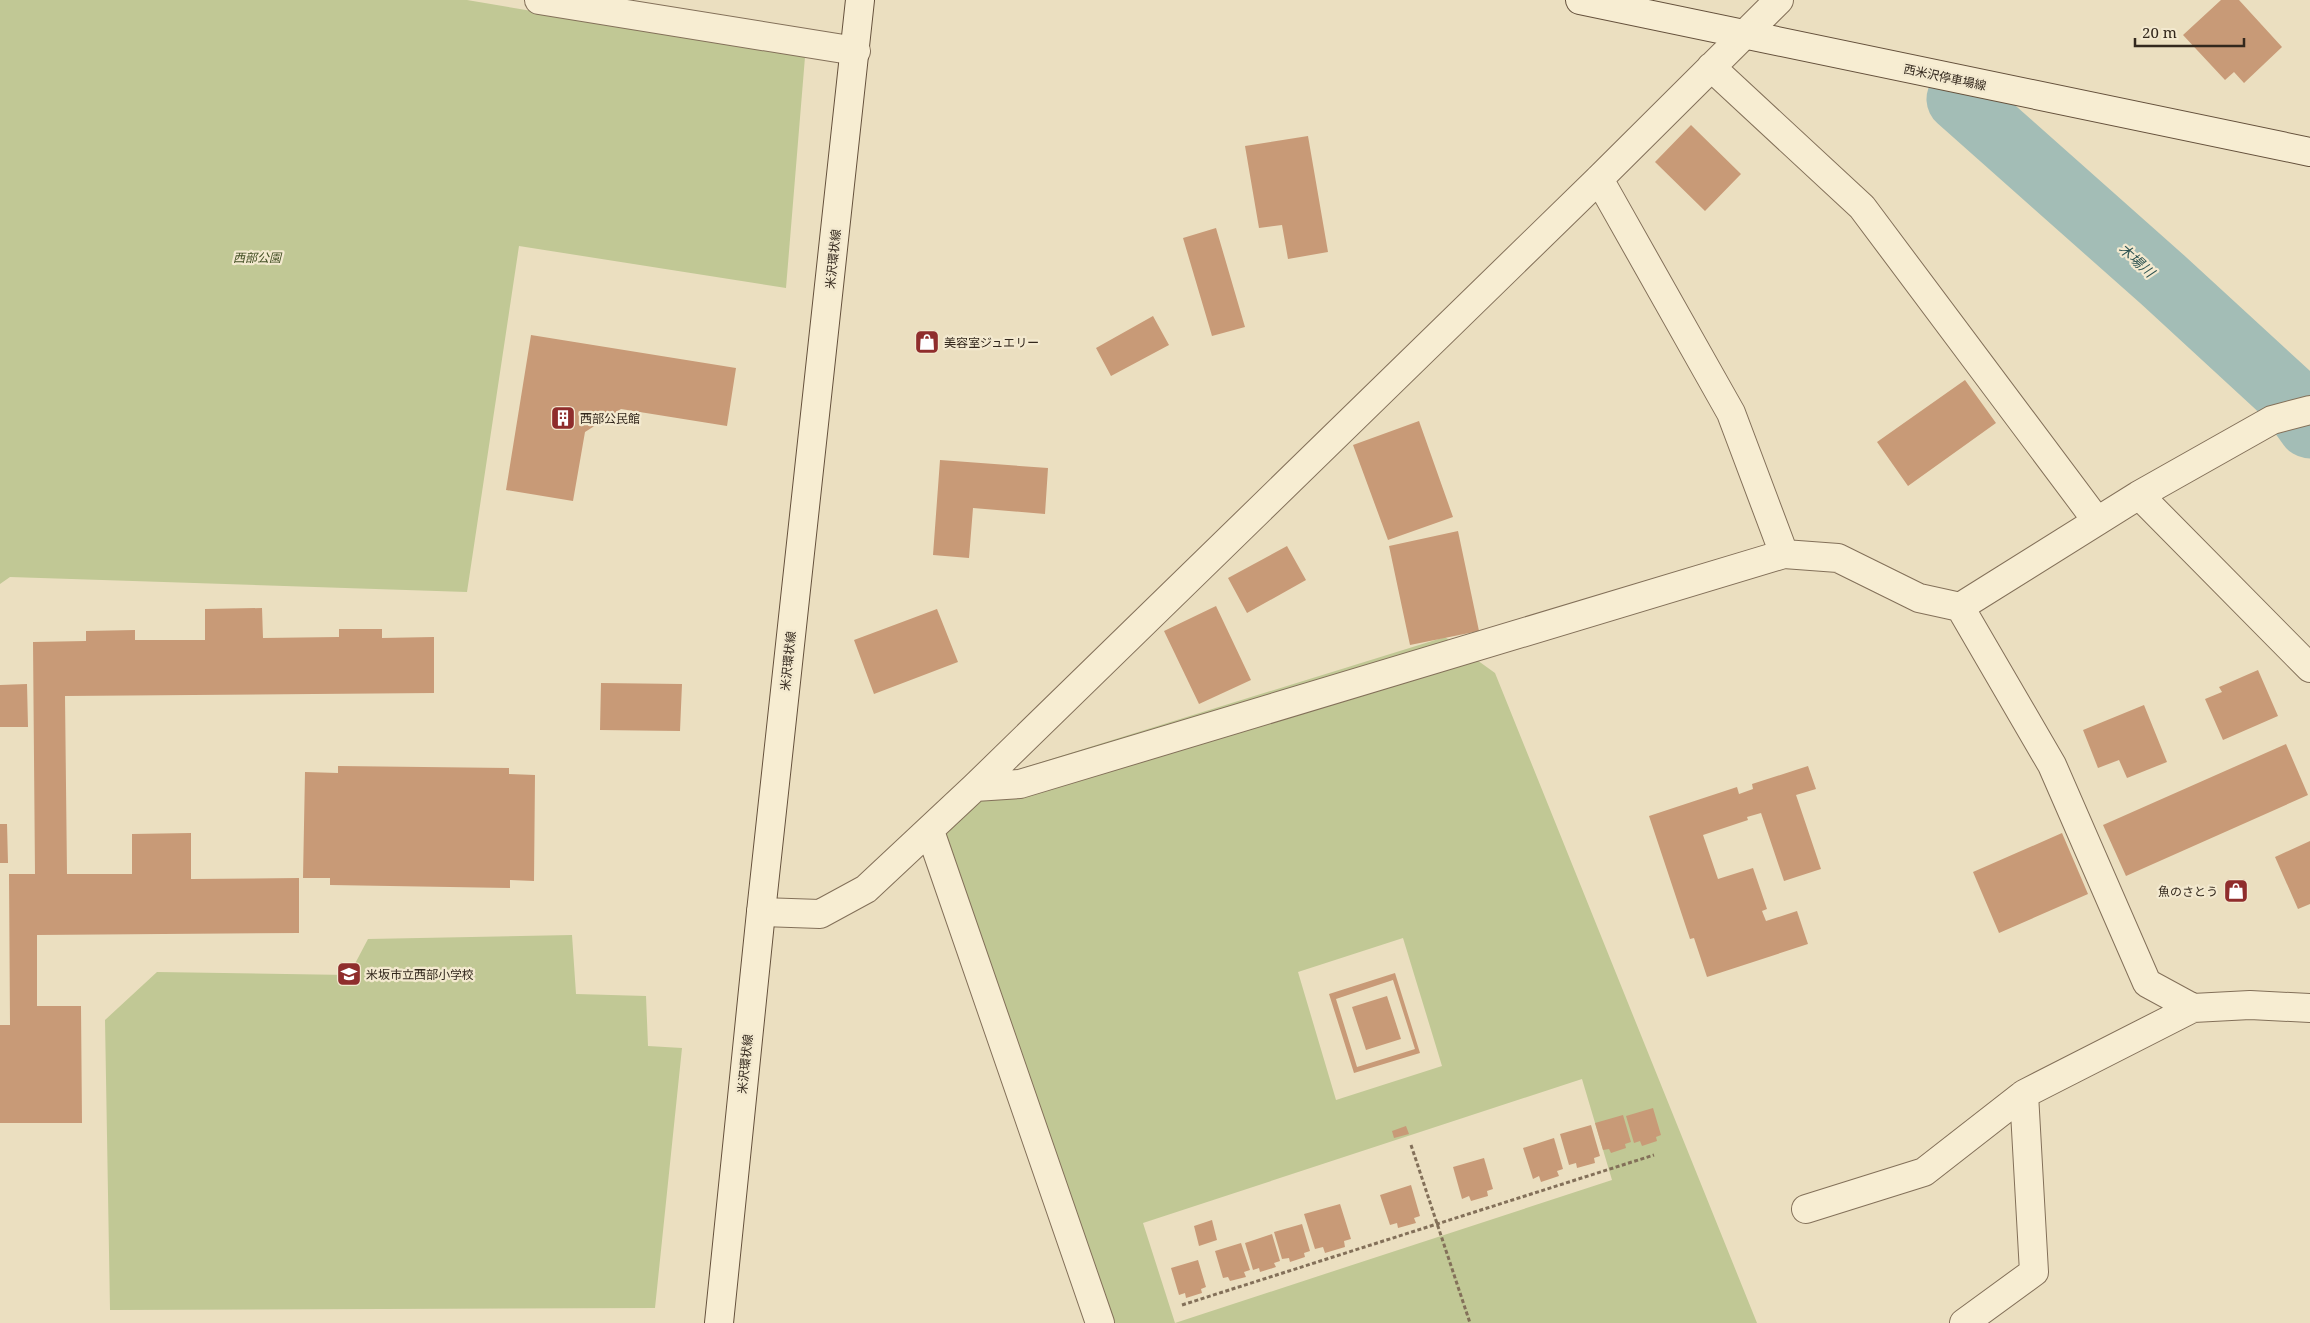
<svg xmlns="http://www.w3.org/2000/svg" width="2310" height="1323" viewBox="0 0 2310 1323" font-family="'Noto Serif','Noto Sans JP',serif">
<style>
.green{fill:#c1c895;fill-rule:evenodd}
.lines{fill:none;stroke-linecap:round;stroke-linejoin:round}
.river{stroke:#a3bdb6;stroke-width:65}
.building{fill:#c89a77;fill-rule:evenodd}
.street-casing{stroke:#837059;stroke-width:30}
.secondary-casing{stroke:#65513c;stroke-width:30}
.path{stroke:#837059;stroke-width:3;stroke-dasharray:4 2.5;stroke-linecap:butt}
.street{stroke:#f7edd2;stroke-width:28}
.secondary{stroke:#f7edd2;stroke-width:28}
.labels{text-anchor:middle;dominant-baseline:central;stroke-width:4.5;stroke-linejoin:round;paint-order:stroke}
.street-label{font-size:12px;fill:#33281d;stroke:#f3e9cf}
.park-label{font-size:12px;font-style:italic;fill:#434f24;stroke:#f3e9cf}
.poi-label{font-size:12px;fill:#33281d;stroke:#f3e9cf;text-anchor:start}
.water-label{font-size:14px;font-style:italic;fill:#2d5351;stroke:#f3e9cf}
</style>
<rect width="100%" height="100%" fill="#ebdfc0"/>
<!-- green -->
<path class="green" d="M 0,0 L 467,0 L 805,57 L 786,288 L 519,246 L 467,592 L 10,577 L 0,584 Z
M 1445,637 L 1495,673 L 1757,1323 L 1107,1323 L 934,832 L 1019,769 ZM 1403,938 L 1442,1066 L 1336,1100 L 1298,972 ZM 1582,1079 L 1612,1180 L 1175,1323 L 1143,1223 Z
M 572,935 L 576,994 L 646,996 L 648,1046 L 682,1048 L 655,1308 L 110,1310 L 105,1020 L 157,972 L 349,975 L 368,939 Z"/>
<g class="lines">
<!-- river -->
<path class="river" d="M 1959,99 L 2163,280 L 2287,394 L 2310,426"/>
</g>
<!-- building -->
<path class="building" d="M 2221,0 L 2239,0 L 2282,47 L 2244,83 L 2234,72 L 2225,80 L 2183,35 Z
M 1691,125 L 1741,174 L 1705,211 L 1655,162 Z
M 1308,136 L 1328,252 L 1288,259 L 1282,225 L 1259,228 L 1245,146 Z
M 1216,228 L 1245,327 L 1212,336 L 1183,238 Z
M 1153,316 L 1169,345 L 1111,376 L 1096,348 Z
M 531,335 L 736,368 L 727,426 L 621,409 L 585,432 L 573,501 L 506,490 Z
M 1965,380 L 1996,423 L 1908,486 L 1877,442 Z
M 1419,421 L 1453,517 L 1388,540 L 1353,445 Z
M 940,460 L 1048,468 L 1045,514 L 973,508 L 969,558 L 933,555 Z
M 1458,531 L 1479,631 L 1410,645 L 1389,546 Z
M 1287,546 L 1306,580 L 1247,613 L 1228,578 Z
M 1216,606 L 1251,680 L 1199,704 L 1164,631 Z
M 262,608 L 263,638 L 339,637 L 339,629 L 382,629 L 382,638 L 434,637 L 434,693 L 65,696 L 67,874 L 132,874 L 132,834 L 191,833 L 191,879 L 299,878 L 299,933 L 37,935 L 37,1006 L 81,1006 L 82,1123 L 0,1123 L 0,1025 L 10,1025 L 9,874 L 35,874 L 33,642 L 86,641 L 86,631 L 135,630 L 135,640 L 205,640 L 205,609 Z
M 937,609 L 958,662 L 874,694 L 854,640 Z
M 2258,670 L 2278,716 L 2223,740 L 2205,699 L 2222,692 L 2219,687 Z
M 601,683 L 682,684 L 680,731 L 600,730 Z
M 27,684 L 28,727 L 0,727 L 0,685 Z
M 2144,705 L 2167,762 L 2127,778 L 2119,760 L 2098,768 L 2083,730 Z
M 2286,744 L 2308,795 L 2126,876 L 2103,825 Z
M 338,766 L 509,768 L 509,774 L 535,775 L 534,881 L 510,880 L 510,888 L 330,885 L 330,878 L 303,878 L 305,772 L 338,773 Z
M 1808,766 L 1816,789 L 1796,795 L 1821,869 L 1784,881 L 1761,813 L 1747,817 L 1748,820 L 1703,835 L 1718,879 L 1753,868 L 1767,909 L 1762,911 L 1766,921 L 1797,911 L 1808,944 L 1707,977 L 1694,938 L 1690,939 L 1649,816 L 1737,787 L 1739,794 L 1753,789 L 1752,784 Z
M 0,824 L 7,824 L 8,863 L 0,863 Z
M 2062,833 L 2088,894 L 1999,933 L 1973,872 Z
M 2310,841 L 2310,904 L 2298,909 L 2275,857 Z
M 1395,973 L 1420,1053 L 1354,1073 L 1329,994 ZM 1393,980 L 1415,1049 L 1357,1067 L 1336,999 Z
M 1387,996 L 1401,1039 L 1366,1050 L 1352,1007 Z
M 1653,1108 L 1661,1135 L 1656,1137 L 1657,1141 L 1642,1146 L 1640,1141 L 1634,1143 L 1626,1116 Z
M 1623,1115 L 1631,1142 L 1625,1144 L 1626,1148 L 1611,1153 L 1609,1149 L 1603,1150 L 1595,1123 Z
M 1591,1125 L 1600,1156 L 1594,1158 L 1595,1163 L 1577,1168 L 1576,1163 L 1569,1165 L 1560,1134 Z
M 1406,1126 L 1409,1134 L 1394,1138 L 1392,1131 Z
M 1554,1138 L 1563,1169 L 1557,1171 L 1559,1176 L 1541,1182 L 1539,1176 L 1533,1179 L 1523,1148 Z
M 1484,1158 L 1493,1189 L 1487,1191 L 1488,1196 L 1471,1201 L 1469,1196 L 1462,1199 L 1453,1167 Z
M 1411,1185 L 1420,1216 L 1414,1218 L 1416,1223 L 1398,1228 L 1397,1223 L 1390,1225 L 1380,1195 Z
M 1340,1204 L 1351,1239 L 1344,1241 L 1345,1247 L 1325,1253 L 1323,1247 L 1315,1249 L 1304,1214 Z
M 1212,1220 L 1217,1240 L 1199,1246 L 1194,1226 Z
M 1302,1224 L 1310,1251 L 1304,1253 L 1305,1257 L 1290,1262 L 1289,1258 L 1282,1259 L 1274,1232 Z
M 1272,1234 L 1280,1261 L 1274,1263 L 1276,1267 L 1260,1272 L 1259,1268 L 1253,1270 L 1245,1243 Z
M 1241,1243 L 1250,1270 L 1244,1272 L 1246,1277 L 1230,1281 L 1228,1277 L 1223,1278 L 1215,1251 Z
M 1198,1260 L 1206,1287 L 1201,1289 L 1202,1293 L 1186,1298 L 1185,1293 L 1179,1295 L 1171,1268 Z"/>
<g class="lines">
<defs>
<path id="street" d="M 539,0 L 856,51
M 1711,67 L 1862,207 L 2097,521
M 1599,179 L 1731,413 L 1784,554
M 2139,495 L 2310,668
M 1960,607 L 2052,765 L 2147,983 L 2193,1008 L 2250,1005 L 2310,1008
M 975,787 L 1020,784 L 1784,554 L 1838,558 L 1919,598 L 1960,607 L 2139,495 L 2272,420 L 2310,410
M 930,831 L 1100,1323
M 761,912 L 820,914 L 866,889 L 975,787 L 1599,179 L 1779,0
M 1806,1209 L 1924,1172 L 2024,1094
M 1964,1323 L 2034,1272 L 2024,1094 L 2193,1008"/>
<path id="secondary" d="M 1580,0 L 2310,152
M 719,1323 L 761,912 L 860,0"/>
</defs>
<!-- street casing -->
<use href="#street" class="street-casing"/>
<!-- secondary casing -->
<use href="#secondary" class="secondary-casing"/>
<!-- path -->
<path class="path" d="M 1411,1145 L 1470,1323
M 1182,1305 L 1654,1155"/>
<!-- street -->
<use href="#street" class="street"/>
<!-- secondary -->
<use href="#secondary" class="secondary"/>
</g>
<!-- icons -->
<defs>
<symbol id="shop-square" viewBox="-11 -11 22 22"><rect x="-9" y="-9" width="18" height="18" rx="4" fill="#8f2d2c" stroke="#f3e9cf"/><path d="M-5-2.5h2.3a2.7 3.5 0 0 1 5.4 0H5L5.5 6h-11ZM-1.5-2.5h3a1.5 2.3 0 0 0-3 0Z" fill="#fff"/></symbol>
<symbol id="building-square" viewBox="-11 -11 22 22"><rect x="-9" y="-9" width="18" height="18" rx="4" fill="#8f2d2c" stroke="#f3e9cf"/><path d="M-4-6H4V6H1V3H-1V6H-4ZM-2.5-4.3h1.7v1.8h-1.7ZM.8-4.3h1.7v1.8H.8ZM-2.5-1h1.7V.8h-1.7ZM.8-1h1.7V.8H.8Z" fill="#fff"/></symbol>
<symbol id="school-square" viewBox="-11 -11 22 22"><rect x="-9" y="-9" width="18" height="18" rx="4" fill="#8f2d2c" stroke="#f3e9cf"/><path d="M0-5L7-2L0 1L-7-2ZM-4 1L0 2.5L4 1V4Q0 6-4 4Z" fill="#fff"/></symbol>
</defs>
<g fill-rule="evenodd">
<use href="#shop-square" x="913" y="328" width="28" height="28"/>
<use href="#building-square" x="549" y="404" width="28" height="28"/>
<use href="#shop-square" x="2222" y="877" width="28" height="28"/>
<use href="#school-square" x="335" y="960" width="28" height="28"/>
</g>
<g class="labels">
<!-- street labels -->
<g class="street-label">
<text transform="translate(1945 77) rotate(12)">西米沢停車場線</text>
<text transform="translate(833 259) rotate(-84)">米沢環状線</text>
<text transform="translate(788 661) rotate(-84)">米沢環状線</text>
<text transform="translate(745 1064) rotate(-84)">米沢環状線</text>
</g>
<!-- park labels -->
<g class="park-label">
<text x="257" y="257">西部公園</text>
</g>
<!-- poi labels -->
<g class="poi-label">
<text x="944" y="342">美容室ジュエリー</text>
<text x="580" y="418">西部公民館</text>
<text x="2218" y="891" text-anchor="end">魚のさとう</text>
<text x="366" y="974">米坂市立西部小学校</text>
</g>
<!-- water labels -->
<g class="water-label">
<text transform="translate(2137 260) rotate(42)">木場川</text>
</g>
</g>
<!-- scale -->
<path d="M2135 38v8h109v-8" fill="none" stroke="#33281d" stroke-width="2.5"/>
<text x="2142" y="38" font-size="15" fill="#33281d" stroke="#f3e9cf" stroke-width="4" paint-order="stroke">20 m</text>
</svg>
